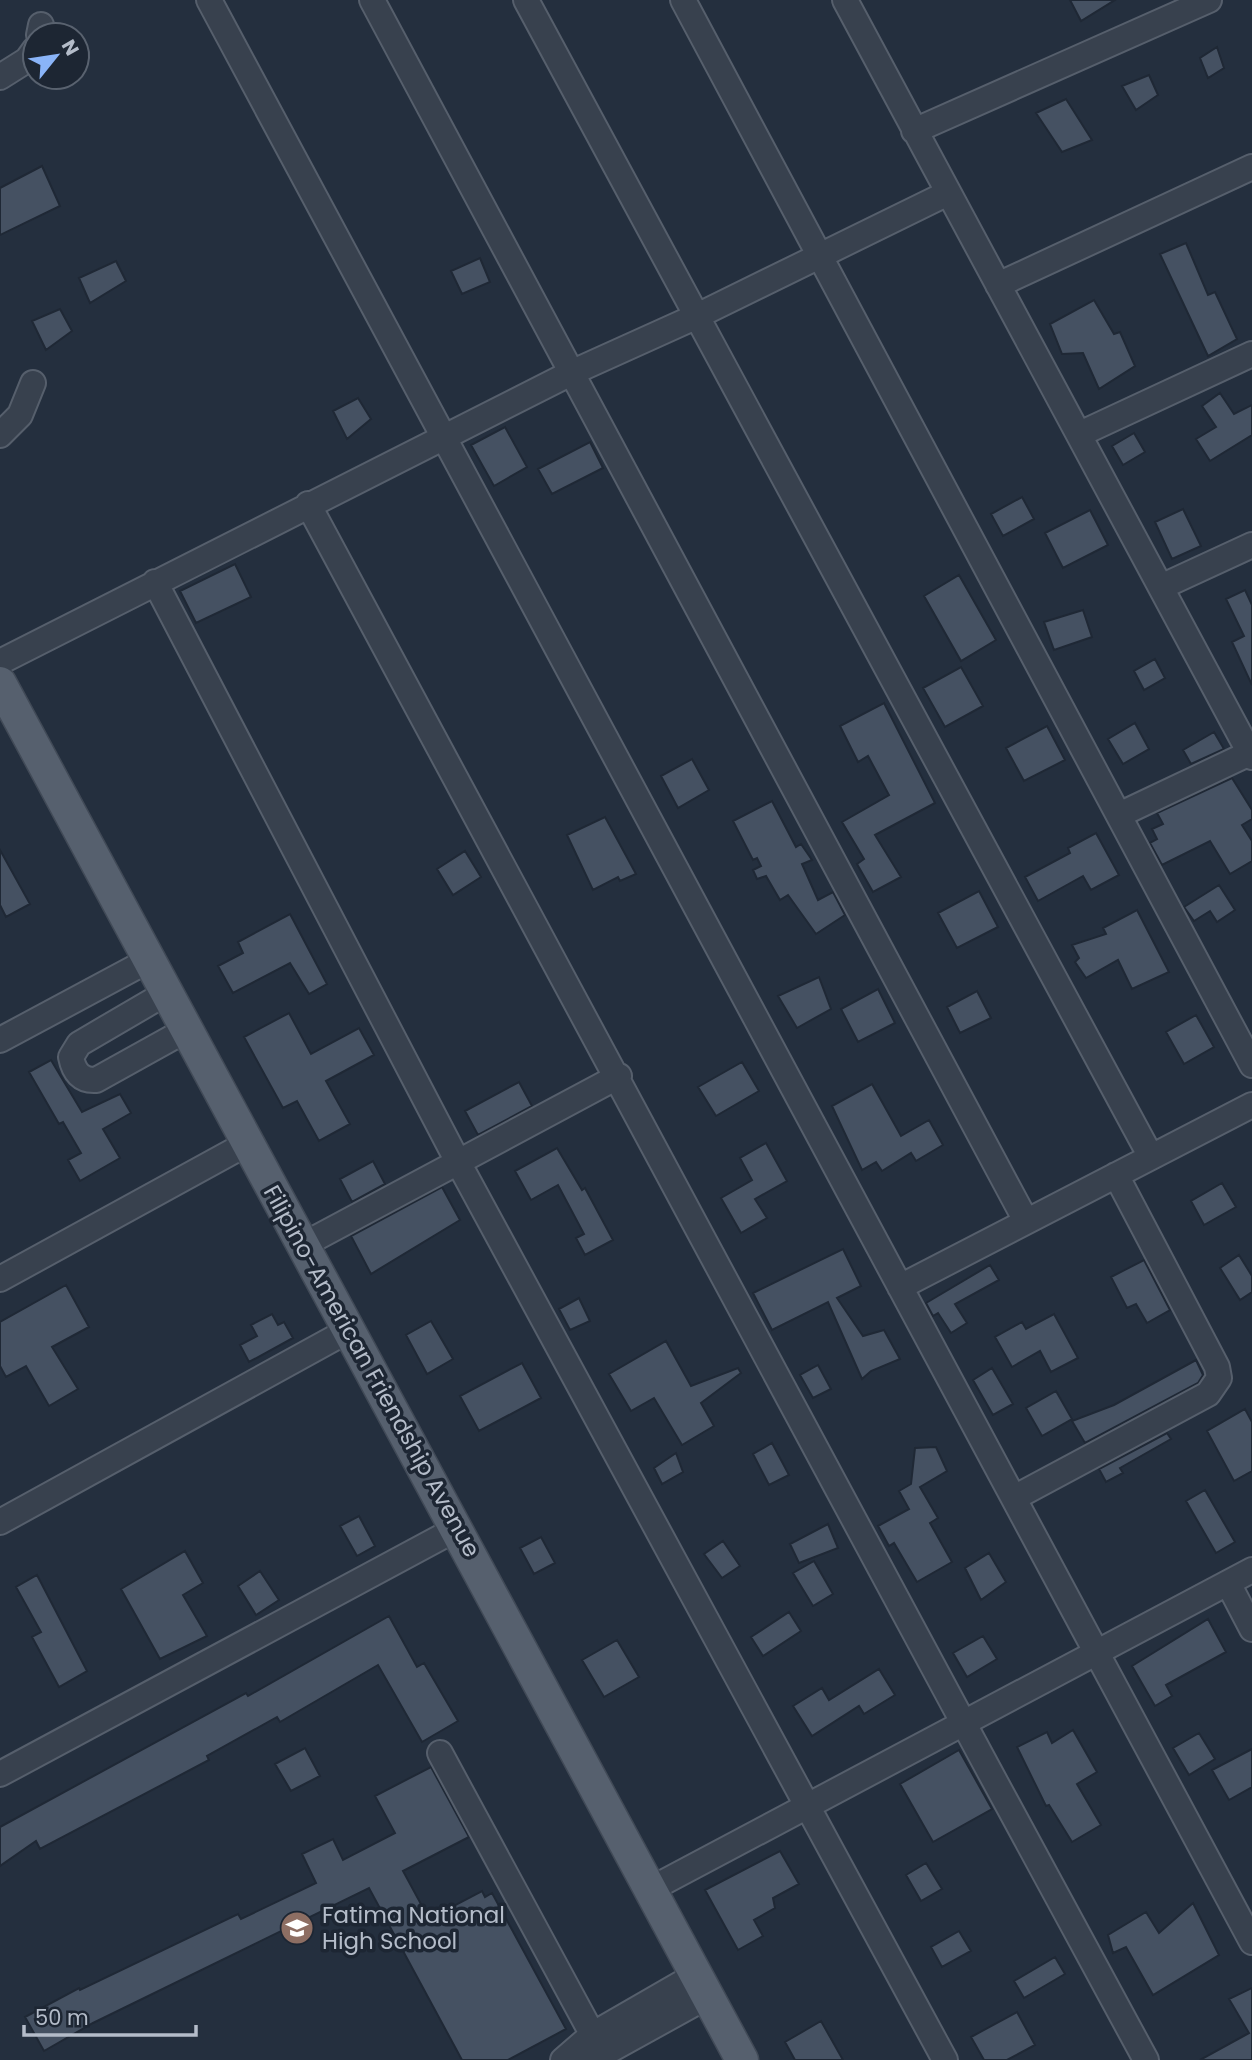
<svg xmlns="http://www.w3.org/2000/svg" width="1252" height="2060" viewBox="0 0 1252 2060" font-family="Poppins,sans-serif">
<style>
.building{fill:#455162;stroke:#1f2835;stroke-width:2}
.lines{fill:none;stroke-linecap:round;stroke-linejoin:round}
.minor-casing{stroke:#565f6c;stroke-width:28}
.major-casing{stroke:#414a57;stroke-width:35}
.minor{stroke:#38414e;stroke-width:24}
.major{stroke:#56606e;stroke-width:32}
.labels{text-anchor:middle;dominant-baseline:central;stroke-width:7;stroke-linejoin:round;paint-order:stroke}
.street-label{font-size:23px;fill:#b4bcc9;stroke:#1d2633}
.poi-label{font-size:23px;fill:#b4bcc9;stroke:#1d2633;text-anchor:start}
</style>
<rect width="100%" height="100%" fill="#242f3e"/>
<!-- building -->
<path class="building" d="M 1070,0 L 1115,0 L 1081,21 Z
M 1217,47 L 1224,68 L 1208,78 L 1200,58 Z
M 1149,75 L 1158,95 L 1136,110 L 1122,86 Z
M 1066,99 L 1092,140 L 1062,152 L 1036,113 Z
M 42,166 L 60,206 L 0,235 L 0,188 Z
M 1186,243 L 1208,295 L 1215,292 L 1237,339 L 1208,356 L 1160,254 Z
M 480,258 L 490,282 L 462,294 L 451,271 Z
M 116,261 L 126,281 L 90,303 L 79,278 Z
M 1094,300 L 1114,334 L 1120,332 L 1135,366 L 1099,389 L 1083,353 L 1062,354 L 1050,324 Z
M 60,309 L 72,331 L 46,350 L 32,321 Z
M 1220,393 L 1234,414 L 1252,405 L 1252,435 L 1210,461 L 1196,439 L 1216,427 L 1202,406 Z
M 358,398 L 371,419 L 347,439 L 333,411 Z
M 505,427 L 527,467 L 494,486 L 471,445 Z
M 1134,433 L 1145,452 L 1123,465 L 1112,446 Z
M 590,442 L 603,468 L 552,494 L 538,469 Z
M 1022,497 L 1034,519 L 1003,536 L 991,514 Z
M 1183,509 L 1201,546 L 1172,559 L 1155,522 Z
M 1090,510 L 1108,545 L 1063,568 L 1045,533 Z
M 235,564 L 251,597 L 196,623 L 180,591 Z
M 959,575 L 996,640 L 961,661 L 924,596 Z
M 1245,590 L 1252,605 L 1252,685 L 1232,642 L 1244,636 L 1226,599 Z
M 1083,610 L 1092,637 L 1054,650 L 1044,622 Z
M 1155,659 L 1165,678 L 1144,690 L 1134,671 Z
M 961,667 L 983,706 L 945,727 L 923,688 Z
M 884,703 L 935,803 L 875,835 L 901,877 L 873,892 L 857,864 L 864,859 L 842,822 L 889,795 L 868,756 L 858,762 L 840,726 Z
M 1135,723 L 1149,749 L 1123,764 L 1108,739 Z
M 1047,726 L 1065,760 L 1024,781 L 1006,748 Z
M 1214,732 L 1224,749 L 1191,764 L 1183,750 Z
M 692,759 L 709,790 L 678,808 L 661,776 Z
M 1232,778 L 1252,810 L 1252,819 L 1242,825 L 1252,841 L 1252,861 L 1230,874 L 1210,841 L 1162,865 L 1150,843 L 1157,839 L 1152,829 L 1163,824 L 1157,813 Z
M 772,801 L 796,847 L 801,844 L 812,860 L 802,864 L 818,900 L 833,892 L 845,915 L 816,934 L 788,895 L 780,900 L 766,876 L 757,879 L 753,870 L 761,866 L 757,858 L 753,860 L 733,821 Z
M 605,817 L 636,874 L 620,881 L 618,877 L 593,890 L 567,835 Z
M 1096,833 L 1119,875 L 1091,890 L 1083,876 L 1038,901 L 1025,877 L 1070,853 L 1068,848 Z
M 0,850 L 30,904 L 6,917 L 0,905 Z
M 465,851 L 481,877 L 453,895 L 437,869 Z
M 1219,885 L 1235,910 L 1217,922 L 1210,911 L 1194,921 L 1184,907 Z
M 979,891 L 998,927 L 957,948 L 938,913 Z
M 1137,910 L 1169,972 L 1132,989 L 1118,960 L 1086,978 L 1075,962 L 1079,958 L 1072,945 L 1106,934 L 1103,928 Z
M 290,914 L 327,984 L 309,994 L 290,963 L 233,993 L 218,966 L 243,953 L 238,942 Z
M 819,977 L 831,1009 L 797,1028 L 778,996 Z
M 878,989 L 895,1023 L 858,1042 L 841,1009 Z
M 977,991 L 991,1018 L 960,1033 L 947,1007 Z
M 289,1013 L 311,1054 L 359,1028 L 374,1055 L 326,1081 L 350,1124 L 319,1141 L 297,1101 L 283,1108 L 244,1037 Z
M 1196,1015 L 1214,1047 L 1184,1064 L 1166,1032 Z
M 51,1060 L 82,1112 L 120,1094 L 131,1113 L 103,1129 L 120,1158 L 80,1181 L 68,1160 L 81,1153 L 63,1122 L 59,1124 L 29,1072 Z
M 742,1062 L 759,1091 L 716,1116 L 698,1087 Z
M 519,1082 L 532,1106 L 478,1135 L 465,1111 Z
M 872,1084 L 901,1136 L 929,1120 L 943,1145 L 916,1161 L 911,1153 L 882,1171 L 876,1162 L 862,1170 L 832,1106 Z
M 766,1143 L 787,1181 L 755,1199 L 767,1218 L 741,1233 L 721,1198 L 752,1180 L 740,1158 Z
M 557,1148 L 582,1190 L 585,1188 L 613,1240 L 585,1255 L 576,1238 L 584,1234 L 558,1185 L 531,1200 L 515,1171 Z
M 373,1161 L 385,1184 L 352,1202 L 340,1179 Z
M 1222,1183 L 1236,1207 L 1204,1225 L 1191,1201 Z
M 442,1187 L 460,1220 L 371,1274 L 351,1236 Z
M 843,1249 L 861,1286 L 837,1298 L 863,1336 L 884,1330 L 900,1359 L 871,1371 L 862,1379 L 828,1302 L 772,1330 L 753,1293 Z
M 1239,1255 L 1252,1276 L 1252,1292 L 1240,1300 L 1220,1268 Z
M 1144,1260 L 1170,1310 L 1147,1323 L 1136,1304 L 1127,1308 L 1111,1277 Z
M 990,1265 L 999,1280 L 955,1304 L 967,1323 L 951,1333 L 938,1313 L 933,1316 L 926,1303 Z
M 66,1285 L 89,1327 L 52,1347 L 78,1389 L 49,1406 L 26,1366 L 6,1377 L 0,1366 L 0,1322 Z
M 579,1298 L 590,1321 L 570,1330 L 559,1309 Z
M 272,1314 L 278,1325 L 284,1322 L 293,1338 L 249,1362 L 240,1345 L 257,1336 L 251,1325 Z
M 1054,1314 L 1078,1358 L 1051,1372 L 1040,1351 L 1012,1367 L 995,1337 L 1022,1322 L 1026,1329 Z
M 431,1321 L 453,1359 L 427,1374 L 406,1335 Z
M 666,1341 L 691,1386 L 738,1368 L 741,1373 L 701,1403 L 714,1426 L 682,1445 L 654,1398 L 631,1411 L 609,1374 Z
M 1196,1360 L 1203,1375 L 1198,1383 L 1085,1443 L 1072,1421 L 1114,1405 Z
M 522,1363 L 541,1398 L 479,1431 L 460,1396 Z
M 818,1365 L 831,1389 L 813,1398 L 800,1375 Z
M 992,1368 L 1013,1404 L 993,1415 L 973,1380 Z
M 1056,1391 L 1072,1419 L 1042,1436 L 1026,1408 Z
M 1245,1409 L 1252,1422 L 1252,1471 L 1234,1481 L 1207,1431 Z
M 1167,1433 L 1171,1439 L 1120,1468 L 1123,1473 L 1106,1482 L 1099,1469 Z
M 772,1443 L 789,1475 L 769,1485 L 753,1454 Z
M 936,1447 L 947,1471 L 920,1487 L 938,1518 L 930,1523 L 952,1562 L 917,1582 L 894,1543 L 889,1546 L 878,1526 L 909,1509 L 899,1491 L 911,1484 L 915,1448 Z
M 676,1453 L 683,1472 L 662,1484 L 654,1468 Z
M 1205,1490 L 1235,1542 L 1216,1553 L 1186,1501 Z
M 359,1516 L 375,1546 L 357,1556 L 340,1526 Z
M 828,1524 L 838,1548 L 799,1563 L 790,1544 Z
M 541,1537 L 555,1563 L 534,1574 L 520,1548 Z
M 723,1541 L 740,1566 L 722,1578 L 704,1554 Z
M 185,1551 L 203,1583 L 183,1595 L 207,1636 L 160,1659 L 121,1589 Z
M 989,1553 L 1006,1582 L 981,1600 L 965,1568 Z
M 814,1561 L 833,1594 L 813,1606 L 793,1573 Z
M 260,1571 L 279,1600 L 256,1615 L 238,1586 Z
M 37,1575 L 87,1671 L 59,1687 L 32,1637 L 41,1632 L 16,1587 Z
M 789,1612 L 801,1631 L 763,1656 L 751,1637 Z
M 389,1616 L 417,1667 L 424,1663 L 458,1721 L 422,1742 L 378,1665 L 280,1722 L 277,1717 L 207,1756 L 209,1760 L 40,1849 L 36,1841 L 0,1866 L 0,1827 L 246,1693 L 248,1696 Z
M 1208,1619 L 1226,1652 L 1166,1685 L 1172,1696 L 1155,1706 L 1132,1666 Z
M 983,1636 L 997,1659 L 967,1677 L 953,1653 Z
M 617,1640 L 639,1677 L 604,1697 L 582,1660 Z
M 879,1669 L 895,1695 L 864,1714 L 859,1706 L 812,1736 L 793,1706 L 822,1688 L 829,1700 Z
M 1073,1730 L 1097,1772 L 1077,1784 L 1101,1825 L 1072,1842 L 1049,1805 L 1046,1806 L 1017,1747 L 1047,1732 L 1052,1743 Z
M 1199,1733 L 1215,1759 L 1189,1775 L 1173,1748 Z
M 305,1748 L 320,1776 L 291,1791 L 275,1764 Z
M 1252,1749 L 1252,1787 L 1229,1800 L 1212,1770 Z
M 959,1750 L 992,1809 L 933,1842 L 900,1784 Z
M 431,1767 L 469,1837 L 403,1871 L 429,1919 L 482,1891 L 485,1897 L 492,1893 L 566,2029 L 508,2060 L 462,2060 L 369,1888 L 93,2023 L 44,2051 L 25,2017 L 79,1988 L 80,1990 L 238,1914 L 241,1919 L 316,1883 L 302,1854 L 333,1839 L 343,1860 L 395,1833 L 375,1796 Z
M 780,1851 L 799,1884 L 773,1898 L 775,1908 L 754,1920 L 763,1936 L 738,1950 L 705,1890 Z
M 926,1863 L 942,1889 L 921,1901 L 906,1875 Z
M 1193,1903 L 1219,1955 L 1153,1995 L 1126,1947 L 1113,1953 L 1108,1935 L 1146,1912 L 1159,1933 Z
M 959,1931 L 971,1951 L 942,1967 L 931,1947 Z
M 1055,1957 L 1065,1974 L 1024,1998 L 1014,1981 Z
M 1252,1988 L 1252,2060 L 1200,2060 L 1249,2033 L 1229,1999 Z
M 1017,2012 L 1035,2045 L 1007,2060 L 984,2060 L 971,2037 Z
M 821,2021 L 843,2060 L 795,2060 L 785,2042 Z"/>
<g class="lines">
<defs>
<path id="minor" d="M 209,0 L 1252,1942
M 372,0 L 1026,1221
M 526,0 L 1151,1157
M 683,0 L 1252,1065
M 845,0 L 1252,757
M 39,35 L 41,25
M 0,77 L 27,60 L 35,49
M 914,131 L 1209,0
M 998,285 L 1252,167
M 1080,434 L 1252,354
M 0,435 L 20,415 L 33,383
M 308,504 C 590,1022 864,1543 1146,2060
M 155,582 L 458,1162 L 945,2060
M 1161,587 L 1252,545
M 0,662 L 571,373 L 695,317 L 948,193
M 1119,815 L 1252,752
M 166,993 L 79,1044 L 71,1057 C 74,1072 81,1081 96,1080 L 186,1030
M 0,1040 L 149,960
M 303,1245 L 619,1076
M 0,1279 L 248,1143
M 900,1287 L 1252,1105
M 1014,1498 L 1208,1394 L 1219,1378 L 1217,1367 L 1116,1175
M 0,1522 L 349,1330
M 1228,1583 L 1252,1629
M 440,1753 L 603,2054
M 0,1774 L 458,1528
M 651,1889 L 1252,1570
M 587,2059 L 603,2054 L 708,1996
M 563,2060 L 592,2035 L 696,1975"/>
<path id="major" d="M 0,683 L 742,2060"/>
</defs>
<!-- minor casing -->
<use href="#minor" class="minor-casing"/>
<!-- major casing -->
<use href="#major" class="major-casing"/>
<!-- minor -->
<use href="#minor" class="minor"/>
<!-- major -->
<use href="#major" class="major"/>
</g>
<!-- icons -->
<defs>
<symbol id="school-disc" viewBox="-11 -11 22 22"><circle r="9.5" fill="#8d6e63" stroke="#1d2633"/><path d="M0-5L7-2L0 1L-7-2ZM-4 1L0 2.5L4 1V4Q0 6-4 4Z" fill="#fff"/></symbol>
</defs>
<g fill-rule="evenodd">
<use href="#school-disc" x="278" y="1909" width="38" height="38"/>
</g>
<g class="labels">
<!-- street labels -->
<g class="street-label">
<text transform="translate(372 1371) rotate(61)">Filipino-American Friendship Avenue</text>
</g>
<!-- poi labels -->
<g class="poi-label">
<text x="322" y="1915">Fatima National<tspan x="322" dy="26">High School</tspan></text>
</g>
</g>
<!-- north arrow -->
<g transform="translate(56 56) rotate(60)"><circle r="33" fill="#1d2633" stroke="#59626f" stroke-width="2"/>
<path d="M0-5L12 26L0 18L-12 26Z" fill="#8ab4f8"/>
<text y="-10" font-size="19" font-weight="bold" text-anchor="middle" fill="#b4bcc9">N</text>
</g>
<!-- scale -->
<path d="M24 2025v10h172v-10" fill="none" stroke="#b4bcc9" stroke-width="3.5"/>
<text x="35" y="2025" font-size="21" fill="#b4bcc9" stroke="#1d2633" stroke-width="5" paint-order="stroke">50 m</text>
</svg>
